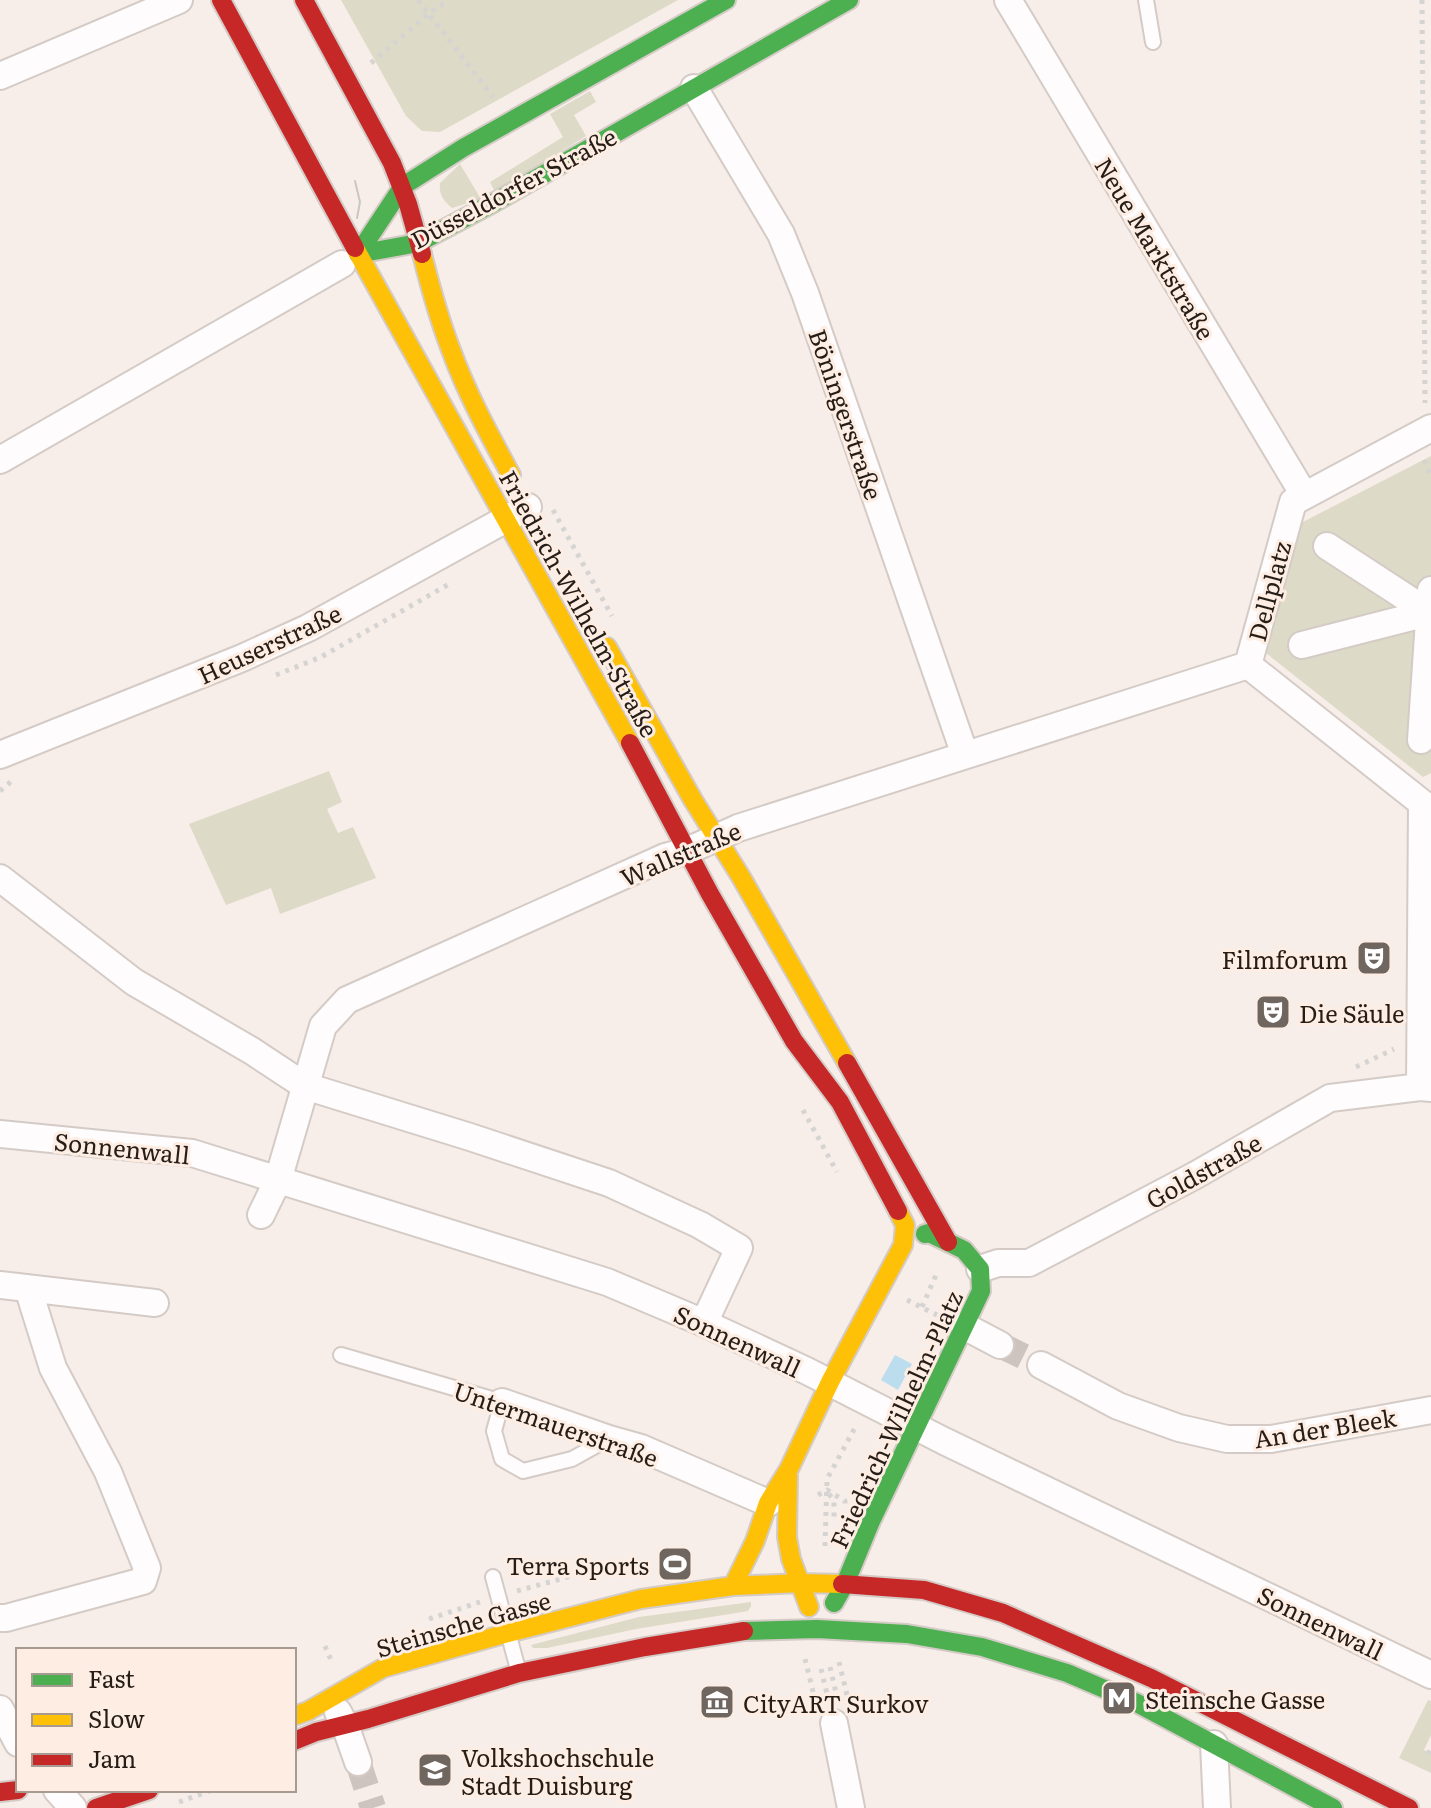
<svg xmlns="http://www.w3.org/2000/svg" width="1431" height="1808" viewBox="0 0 1431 1808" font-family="Literata,serif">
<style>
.green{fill:#dddac7}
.water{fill:#bde}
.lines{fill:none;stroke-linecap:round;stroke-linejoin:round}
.street-tunnel{stroke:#cdc4bf;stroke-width:26;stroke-dasharray:26 13;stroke-linecap:butt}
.lane-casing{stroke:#d4cbc6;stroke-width:18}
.street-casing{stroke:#d4cbc6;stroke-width:30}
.fast-casing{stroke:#d4cbc6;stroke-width:22}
.slow-casing{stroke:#d4cbc6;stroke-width:22}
.jam-casing{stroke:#d4cbc6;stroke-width:22}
.path{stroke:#d6d4d2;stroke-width:5;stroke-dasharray:4 6;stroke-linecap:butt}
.lane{stroke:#fefcfc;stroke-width:14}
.street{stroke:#fefcfc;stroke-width:26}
.fast{stroke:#4caf50;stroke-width:18}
.slow{stroke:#ffc107;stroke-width:18}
.jam{stroke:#c62828;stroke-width:18}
.tram{stroke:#c9c6c4;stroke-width:2}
.labels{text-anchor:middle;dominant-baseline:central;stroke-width:6;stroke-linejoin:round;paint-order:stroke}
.street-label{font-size:24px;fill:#261d17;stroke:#fdede3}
.poi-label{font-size:24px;fill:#261d17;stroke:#fdede3;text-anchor:start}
</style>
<rect width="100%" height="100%" fill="#f7eee9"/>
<!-- green -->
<path class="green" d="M 341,0 L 678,0 L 440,132 L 422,131 L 406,116 Z
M 590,91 L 596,102 L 574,115 L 586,136 L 495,192 L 490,182 L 563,137 L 550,114 Z
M 460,164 L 481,199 L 452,208 C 443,200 439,195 440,183 Z
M 1431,456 L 1431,773 L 1423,777 L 1266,653 L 1297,525 Z
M 329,771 L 342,802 L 327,809 L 338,833 L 353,827 L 376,878 L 280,914 L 271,888 L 226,905 L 189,824 Z
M 751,1602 L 751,1606 L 748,1611 L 736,1613 L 636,1629 L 547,1648 L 533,1648 L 531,1645 L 639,1617 Z
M 1428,1700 L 1431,1701 L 1431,1735 L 1424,1750 L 1431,1754 L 1431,1773 L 1399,1758 Z"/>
<!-- water -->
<path class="water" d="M 895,1355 L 912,1364 L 898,1390 L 881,1380 Z"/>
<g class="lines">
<!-- street-tunnel -->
<path class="street-tunnel" d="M 1000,1345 L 1041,1365
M 358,1762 L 373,1808"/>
<defs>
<path id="lane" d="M 1146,0 L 1153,42
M 341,1355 L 502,1402 L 494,1431 L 502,1459 L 523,1471 L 572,1459 L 608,1439
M 493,1577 L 519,1673"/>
<path id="street" d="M 1008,0 L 1304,495
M 0,76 L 179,0
M 694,88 L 781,234 L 805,293 L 965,755
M 0,460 L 342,264
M 1327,546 L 1430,613
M 1302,645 L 1431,612
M 1248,665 L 1293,502 L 1431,428
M 1248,665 L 1422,803
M 1421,740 L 1431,590
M 0,755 L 242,658 L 308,628 L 528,507
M 0,878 L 134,982 L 252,1051 L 305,1086 L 470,1137 L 609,1183 L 700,1225 L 739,1248 L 704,1323
M 1420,1087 L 1422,803
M 0,1134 L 192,1153 L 607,1282 L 704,1323 L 807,1371 L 944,1441 L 1431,1675
M 261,1215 L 278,1180 L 323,1026 L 347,1000 L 665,857 L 687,851 L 738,828 L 1248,665
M 980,1269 L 998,1263 L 1029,1263 L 1194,1176 L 1330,1098 L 1420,1087 L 1431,1088
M 0,1285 L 155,1303
M 964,1326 L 1000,1345
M 1041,1365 L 1118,1406 L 1179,1428 L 1227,1439 L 1271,1439 L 1431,1410
M 502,1402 L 609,1439 L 641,1448 L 768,1503
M 0,1618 L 6,1618 L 143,1581 L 147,1568 L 108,1472 L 53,1368 L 28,1288
M 0,1709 L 18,1743
M 338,1712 L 345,1725 L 358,1762
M 834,1723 L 851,1808
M 1214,1744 L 1217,1808
M 57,1790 L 73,1808"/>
<path id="fast" d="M 358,254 L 418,243 L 495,202 L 849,0
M 358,254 L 403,186 L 463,148 L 726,0
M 834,1603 L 845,1584 L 871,1521 L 981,1291 L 980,1269 L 964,1250 L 929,1233 L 925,1234
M 744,1631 L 817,1629 L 907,1634 L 982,1647 L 1067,1673 L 1135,1702 L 1333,1808"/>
<path id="slow" d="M 355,248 L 630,743
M 422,254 C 430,286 439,319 451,350 C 467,394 489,434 511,475
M 607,647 L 693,800 L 741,877 L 847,1063
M 788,1476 L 787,1537 L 791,1559 L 809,1607
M 733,1586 L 755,1541 L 768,1503 L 789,1469 L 830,1382 L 903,1245 L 905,1225 L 898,1211
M 294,1716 L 308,1711 L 383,1668 L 508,1633 L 641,1599 L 733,1586 L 801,1583 L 842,1584"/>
<path id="jam" d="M 221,0 L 355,248
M 304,0 L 392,163 L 408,204 L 422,254
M 630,743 L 710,894 L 794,1041 L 840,1102 L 898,1211
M 847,1063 L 948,1242
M 842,1584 L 924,1590 L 1003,1613 L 1151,1678 L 1409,1808
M 294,1741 L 316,1732 L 368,1719 L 519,1673 L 645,1647 L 744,1631
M 0,1792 L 18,1790
M 96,1808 L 149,1790"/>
</defs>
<!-- lane casing -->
<use href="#lane" class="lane-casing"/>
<!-- street casing -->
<use href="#street" class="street-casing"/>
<!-- fast casing -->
<use href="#fast" class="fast-casing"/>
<!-- slow casing -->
<use href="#slow" class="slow-casing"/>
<!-- jam casing -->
<use href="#jam" class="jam-casing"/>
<!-- path -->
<path class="path" d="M 418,0 L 493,97
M 1422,0 L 1425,403
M 371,63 L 428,14 L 449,0
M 1424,460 L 1431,476
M 553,510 L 612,616
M 276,675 L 321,657 L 451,583
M 0,791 L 14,779
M 1356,1067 L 1394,1049
M 803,1110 L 837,1172
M 907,1300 L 937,1315
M 922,1307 L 936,1275 L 936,1271
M 829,1494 L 834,1501 L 834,1522
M 818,1495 L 827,1490 L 845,1501 L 845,1504
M 825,1546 L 827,1479 L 857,1424
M 517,1591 L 586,1572 L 600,1574
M 429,1619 L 480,1602
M 325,1646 L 331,1660
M 805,1659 L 817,1708
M 839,1662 L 849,1703
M 830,1667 L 837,1697
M 821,1669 L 828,1698
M 1428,1754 L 1431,1748
M 179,1802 L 212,1790"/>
<!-- lane -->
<use href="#lane" class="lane"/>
<!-- street -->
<use href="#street" class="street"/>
<!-- fast -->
<use href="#fast" class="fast"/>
<!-- slow -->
<use href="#slow" class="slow"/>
<!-- jam -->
<use href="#jam" class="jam"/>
<!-- tram -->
<path class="tram" d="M 355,181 L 360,202 L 357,218"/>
</g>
<!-- icons -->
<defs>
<symbol id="theatre-square" viewBox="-11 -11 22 22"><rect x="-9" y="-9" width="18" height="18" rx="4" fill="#6f6660" stroke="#fdede3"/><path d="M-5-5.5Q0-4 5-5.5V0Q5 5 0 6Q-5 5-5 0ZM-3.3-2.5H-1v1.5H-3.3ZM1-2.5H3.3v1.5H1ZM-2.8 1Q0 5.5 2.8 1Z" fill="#fff"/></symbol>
<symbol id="stadium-square" viewBox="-11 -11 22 22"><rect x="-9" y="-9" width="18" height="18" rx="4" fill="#6f6660" stroke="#fdede3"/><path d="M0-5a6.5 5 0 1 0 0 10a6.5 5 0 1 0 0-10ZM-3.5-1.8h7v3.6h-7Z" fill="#fff"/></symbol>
<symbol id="metro-square" viewBox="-11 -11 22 22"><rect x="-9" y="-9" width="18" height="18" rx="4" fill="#6f6660" stroke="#fdede3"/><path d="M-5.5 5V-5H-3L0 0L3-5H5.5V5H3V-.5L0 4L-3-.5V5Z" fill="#fff"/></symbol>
<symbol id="museum-square" viewBox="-11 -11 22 22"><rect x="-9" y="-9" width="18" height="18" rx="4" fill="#6f6660" stroke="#fdede3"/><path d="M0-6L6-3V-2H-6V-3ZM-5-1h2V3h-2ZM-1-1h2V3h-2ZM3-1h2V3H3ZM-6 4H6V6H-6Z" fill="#fff"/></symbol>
<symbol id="university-square" viewBox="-11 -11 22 22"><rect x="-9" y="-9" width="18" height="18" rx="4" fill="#6f6660" stroke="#fdede3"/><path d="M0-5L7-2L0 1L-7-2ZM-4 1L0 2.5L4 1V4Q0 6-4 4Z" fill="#fff"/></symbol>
</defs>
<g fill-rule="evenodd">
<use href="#theatre-square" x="1354" y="938" width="40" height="40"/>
<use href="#theatre-square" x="1253" y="992" width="40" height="40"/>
<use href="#stadium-square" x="655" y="1544" width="40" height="40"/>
<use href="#metro-square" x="1099" y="1678" width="40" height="40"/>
<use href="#museum-square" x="697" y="1682" width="40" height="40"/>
<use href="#university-square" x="415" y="1750" width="40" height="40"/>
</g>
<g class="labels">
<!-- street labels -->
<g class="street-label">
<text transform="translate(513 187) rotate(-28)">Düsseldorfer Straße</text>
<text transform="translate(1156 248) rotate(59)">Neue Marktstraße</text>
<text transform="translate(847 414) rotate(71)">Böningerstraße</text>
<text transform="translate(1268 591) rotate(-75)">Dellplatz</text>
<text transform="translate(580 603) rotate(61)">Friedrich-Wilhelm-Straße</text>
<text transform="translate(269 643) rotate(-25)">Heuserstraße</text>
<text transform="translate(680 853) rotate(-23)">Wallstraße</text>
<text transform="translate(122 1147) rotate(6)">Sonnenwall</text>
<text transform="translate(1203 1170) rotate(-29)">Goldstraße</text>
<text transform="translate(738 1340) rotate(25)">Sonnenwall</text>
<text transform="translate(895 1419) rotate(-65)">Friedrich-Wilhelm-Platz</text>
<text transform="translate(556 1423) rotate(19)">Untermauerstraße</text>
<text transform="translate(1325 1427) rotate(-9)">An der Bleek</text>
<text transform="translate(1321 1622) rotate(26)">Sonnenwall</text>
<text transform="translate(463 1623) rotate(-16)">Steinsche Gasse</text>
</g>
<!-- poi labels -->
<g class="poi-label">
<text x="1348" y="958" text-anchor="end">Filmforum</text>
<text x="1299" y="1012">Die Säule</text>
<text x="649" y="1564" text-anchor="end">Terra Sports</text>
<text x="1145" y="1698">Steinsche Gasse</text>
<text x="743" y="1702">CityART Surkov</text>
<text x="461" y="1756">Volkshochschule<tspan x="461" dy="28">Stadt Duisburg</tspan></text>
</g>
</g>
<!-- legend -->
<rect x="16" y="1648" width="280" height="144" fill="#fdede3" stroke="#a79a91" stroke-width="2"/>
<rect x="32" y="1674" width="40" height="12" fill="#4caf50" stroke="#a79a91" stroke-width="2"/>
<text x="88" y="1688" font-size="24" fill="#261d17">Fast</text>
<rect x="32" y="1714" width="40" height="12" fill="#ffc107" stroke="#a79a91" stroke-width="2"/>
<text x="88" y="1728" font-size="24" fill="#261d17">Slow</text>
<rect x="32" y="1754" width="40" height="12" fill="#c62828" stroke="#a79a91" stroke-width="2"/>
<text x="88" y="1768" font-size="24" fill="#261d17">Jam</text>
</svg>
